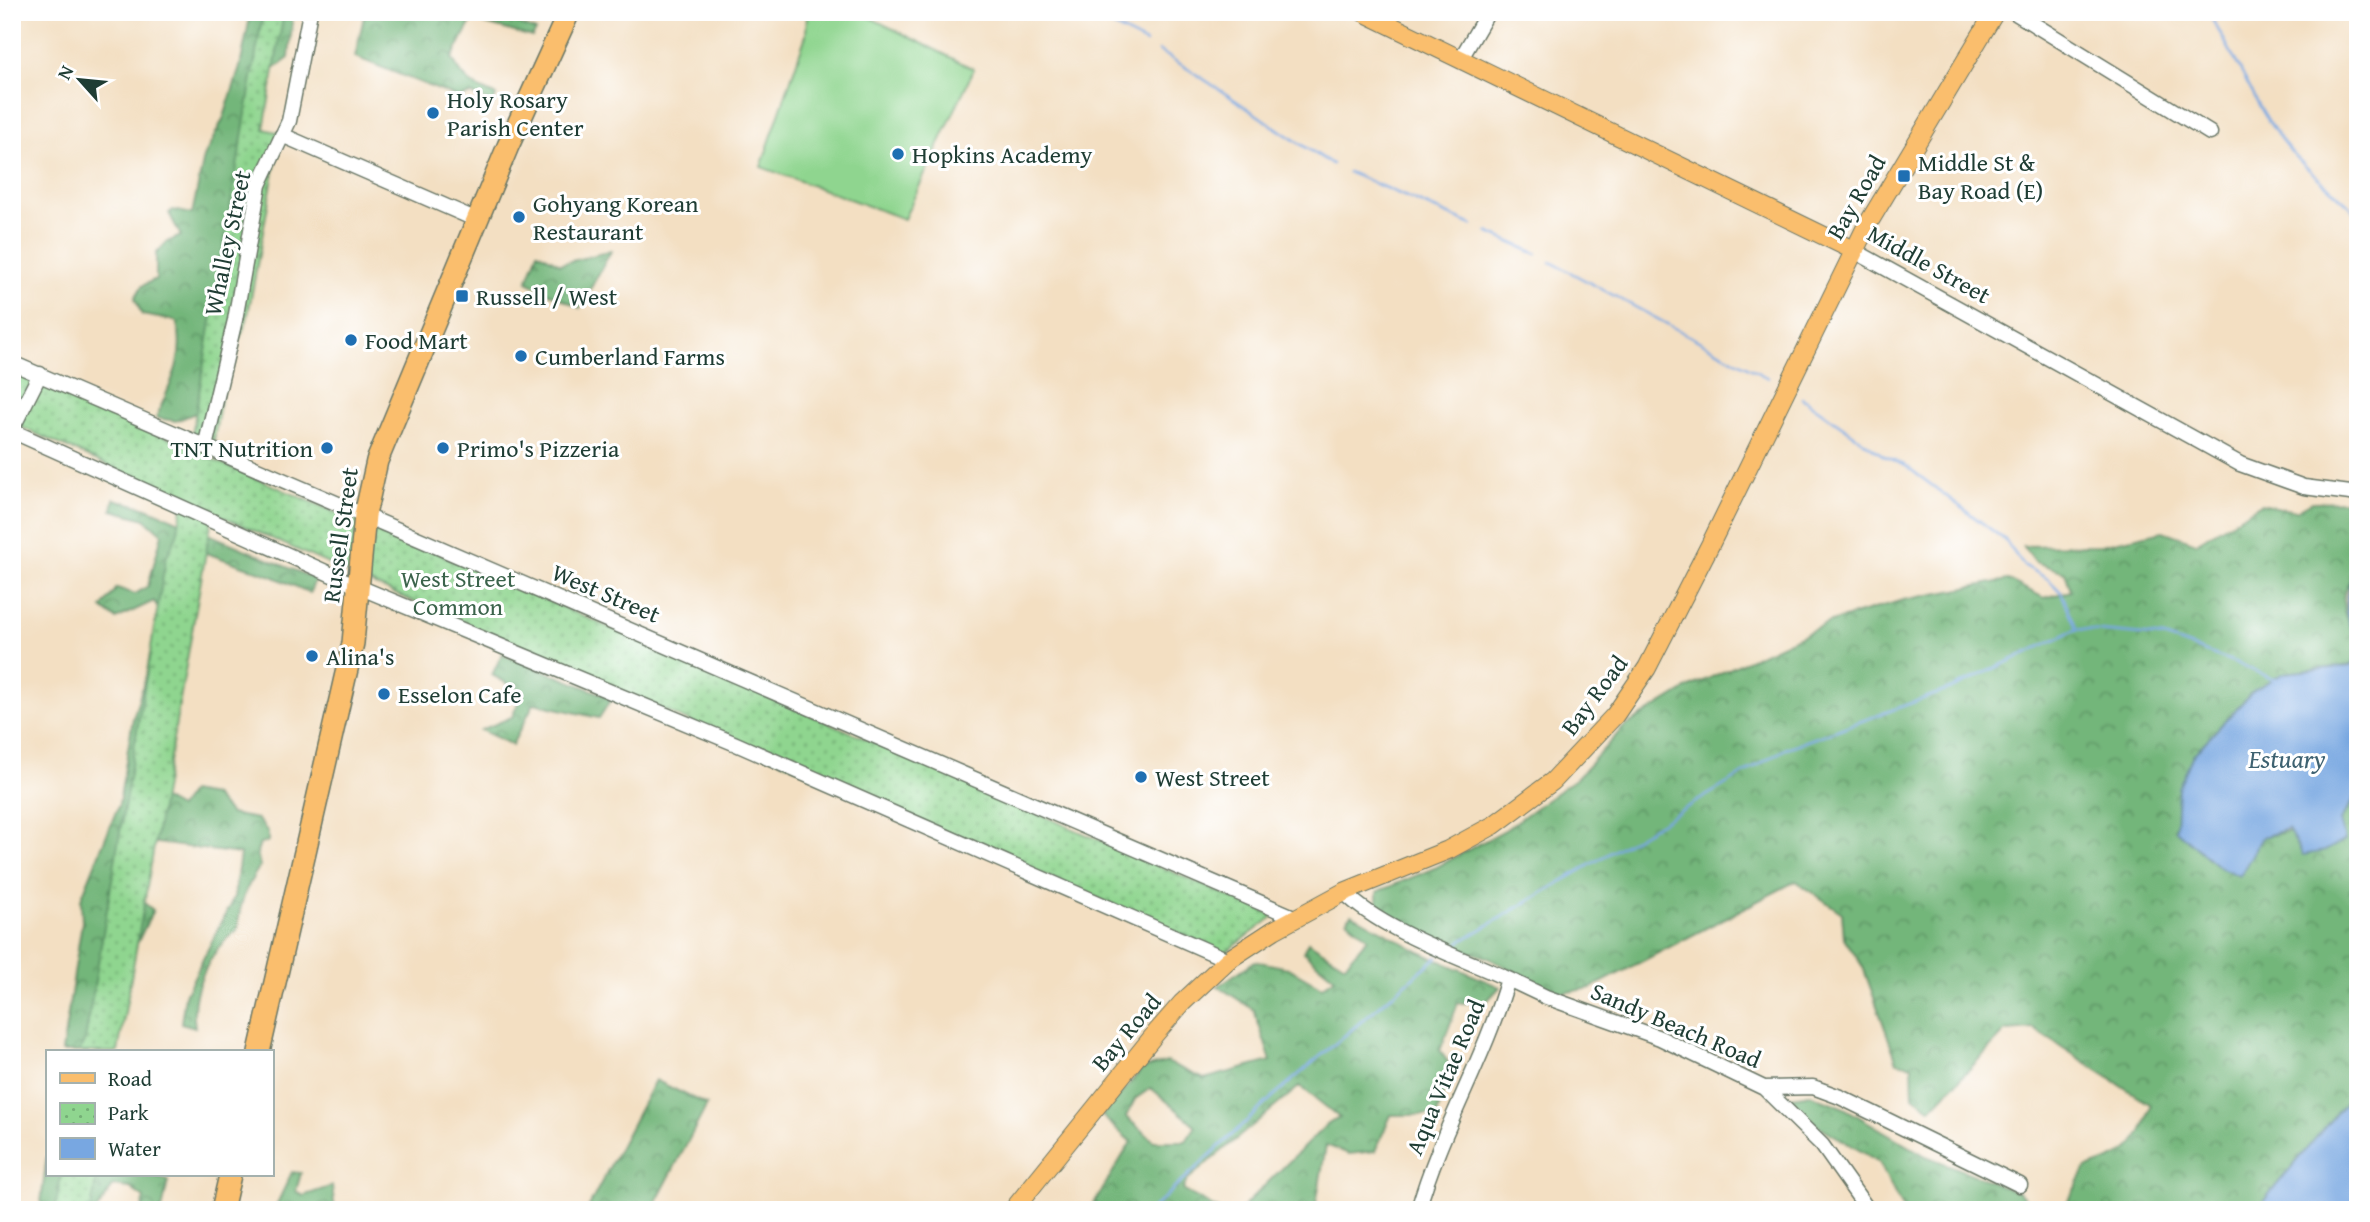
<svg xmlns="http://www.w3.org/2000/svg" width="2370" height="1222" viewBox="0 0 2370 1222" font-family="'Gentium Book Plus',serif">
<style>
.green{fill:#8fd58f;stroke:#578962;stroke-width:2}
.forest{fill:url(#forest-crowns);stroke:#497a57;stroke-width:2;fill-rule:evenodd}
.park{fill:url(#park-dots);stroke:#578962;stroke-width:2}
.water{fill:#78a7e1;stroke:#4c728a;stroke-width:2}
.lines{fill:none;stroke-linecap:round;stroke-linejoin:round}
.stream{stroke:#78a7e1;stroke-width:2.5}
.minor-casing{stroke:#697666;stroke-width:17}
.major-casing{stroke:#697666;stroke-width:20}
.highway-casing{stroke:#697666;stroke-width:24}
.minor{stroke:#fff;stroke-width:14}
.major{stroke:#fabe6d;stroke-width:18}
.highway{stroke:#fabe6d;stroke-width:21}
.poi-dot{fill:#1f6fb2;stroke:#fff;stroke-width:2.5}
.labels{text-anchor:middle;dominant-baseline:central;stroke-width:6;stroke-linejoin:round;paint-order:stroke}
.poi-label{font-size:24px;fill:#1f3d34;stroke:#fff;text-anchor:start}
.street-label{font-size:24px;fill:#1f3d34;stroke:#fff}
.park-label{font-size:24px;fill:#3b634b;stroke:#fff}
.water-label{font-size:26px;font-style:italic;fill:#3e6271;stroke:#fff}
</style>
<defs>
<pattern id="forest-crowns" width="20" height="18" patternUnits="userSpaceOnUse" patternTransform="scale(1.75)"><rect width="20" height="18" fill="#73b67a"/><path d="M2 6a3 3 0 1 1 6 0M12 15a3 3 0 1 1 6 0" fill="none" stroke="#5e9565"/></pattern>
<pattern id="park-dots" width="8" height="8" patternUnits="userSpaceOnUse" patternTransform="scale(1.75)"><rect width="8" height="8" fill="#8fd58f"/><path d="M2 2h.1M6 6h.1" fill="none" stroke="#74ae76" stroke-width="1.8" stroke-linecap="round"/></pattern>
</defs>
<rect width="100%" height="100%" fill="#fff"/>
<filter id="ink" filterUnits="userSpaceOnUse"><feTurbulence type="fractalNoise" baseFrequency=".0143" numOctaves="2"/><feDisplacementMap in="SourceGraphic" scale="14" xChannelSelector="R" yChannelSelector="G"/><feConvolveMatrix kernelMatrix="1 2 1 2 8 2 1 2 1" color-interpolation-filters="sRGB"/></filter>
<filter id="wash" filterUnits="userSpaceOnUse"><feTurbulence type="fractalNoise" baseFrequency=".00686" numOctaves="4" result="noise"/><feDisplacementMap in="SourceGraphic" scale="28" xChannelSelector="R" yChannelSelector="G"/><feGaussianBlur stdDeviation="1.57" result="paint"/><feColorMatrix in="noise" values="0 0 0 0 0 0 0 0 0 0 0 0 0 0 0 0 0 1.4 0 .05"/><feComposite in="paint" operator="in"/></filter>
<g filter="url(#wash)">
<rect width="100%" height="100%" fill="#f3dfc2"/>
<!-- green -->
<path class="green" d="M 807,12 L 859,12 L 974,69 L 904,219 L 761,167 L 806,35 Z"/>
<!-- forest -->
<path class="forest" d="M 251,12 L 293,12 L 289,58 L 269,73 L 198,412 L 176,421 L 156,418 C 169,387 188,354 176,321 L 142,315 L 135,298 L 142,286 L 156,279 L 156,254 L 167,242 L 181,236 L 169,213 L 173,210 L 192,214 L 204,157 L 224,117 L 240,67 Z
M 365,12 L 489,12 L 536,31 L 532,37 L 472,20 L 452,58 C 464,80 472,87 496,95 L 493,104 L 471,94 L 459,98 L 355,57 Z
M 611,251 L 580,308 L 527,282 L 538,252 L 560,264 Z
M 114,499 L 147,508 L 315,579 L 310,593 L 272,576 L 195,549 L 156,795 L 179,808 L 190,792 L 214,796 L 230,814 L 257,819 L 268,832 L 268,842 L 260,844 L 257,852 L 260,866 C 246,887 239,903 238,929 C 209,951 189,991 195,1027 L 181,1023 L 185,995 L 234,897 L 240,854 L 149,842 L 138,898 L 153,910 L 126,967 L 108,1052 L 62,1052 L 82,922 L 81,899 L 119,804 L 133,718 L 151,659 L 160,612 L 154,601 L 116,619 L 102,608 L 117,588 L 135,594 L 148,586 L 162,534 L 145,519 L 112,510 Z
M 2352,501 L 2358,508 C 2358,525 2361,546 2358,563 C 2356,574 2346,583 2344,593 C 2338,626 2368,633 2351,665 L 2285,673 L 2251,693 L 2193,755 L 2176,830 L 2219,867 L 2262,837 L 2340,821 L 2358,793 L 2358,1087 L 2256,1210 L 2050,1210 L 2064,1208 L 2086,1168 C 2129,1155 2138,1148 2151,1105 L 2034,1029 L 2006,1031 L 1931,1109 L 1913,1096 L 1912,1065 L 1897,1062 L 1863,967 L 1844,938 L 1842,913 L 1796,881 L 1591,988 L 1557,994 L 1489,958 L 1441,943 L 1377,911 L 1377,892 L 1437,867 L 1505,830 L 1578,777 L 1624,727 L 1686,689 L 1828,623 L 1903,600 L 2008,580 L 2044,598 L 2071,591 L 2065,572 L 2035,562 L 2023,546 L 2101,545 L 2163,531 L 2196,543 L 2261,504 L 2296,511 L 2312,502 Z
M 502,654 L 612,698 L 599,718 L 534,703 L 512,745 L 481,730 L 512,717 L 523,692 L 492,675 Z
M 1352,914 L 1420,952 L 1500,987 L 1485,1003 L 1458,1003 L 1440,1051 L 1451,1066 L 1437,1115 L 1391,1115 L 1375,1151 L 1349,1154 L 1326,1145 L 1315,1210 L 1240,1210 L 1327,1124 L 1340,1118 L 1300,1086 L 1187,1180 L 1183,1190 L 1219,1210 L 1090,1210 L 1131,1142 L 1102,1116 L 1142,1069 L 1167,1062 L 1204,1079 L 1271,1061 L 1254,1010 L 1218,986 L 1255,961 L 1288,968 L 1322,987 L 1335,978 L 1303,952 L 1308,942 L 1345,965 L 1368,938 L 1347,920 ZM 1151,1088 L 1196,1126 L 1186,1141 L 1154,1141 L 1126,1117 L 1135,1099 Z
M 655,1080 L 707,1105 L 652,1210 L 587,1210 Z
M 1810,1094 L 1844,1108 L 1926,1156 L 2018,1192 L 2039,1210 L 1903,1210 L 1879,1162 L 1809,1120 L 1786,1098 Z
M 47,1156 L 47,1175 L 156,1175 L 168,1181 L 162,1210 L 142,1210 L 144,1198 L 130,1188 L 113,1186 L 97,1210 L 40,1210 Z
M 292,1172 L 301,1173 L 296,1191 L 303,1196 L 332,1186 L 335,1210 L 274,1210 Z"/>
<!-- park -->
<path class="park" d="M 263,12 L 284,12 L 264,129 L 281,133 L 247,320 L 224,378 L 211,459 L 351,519 L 382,529 L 1274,916 L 1225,953 L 375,585 L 213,512 L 118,1052 L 79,1052 L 85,1040 L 166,558 L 177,535 L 184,499 L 12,423 L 12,371 L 190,447 Z
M 61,1175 L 97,1175 L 91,1210 L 55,1210 Z"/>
<!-- water -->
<path class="water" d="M 2358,563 L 2358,640 C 2339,613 2345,591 2358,563 Z
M 2358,652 L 2358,793 L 2340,821 L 2345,840 L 2325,851 L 2303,855 L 2288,829 L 2262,837 L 2240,876 L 2219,867 L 2176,830 L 2178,788 L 2193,755 L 2254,690 L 2284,673 L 2351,666 Z
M 2358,1087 L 2358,1210 L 2256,1210 Z"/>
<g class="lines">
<!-- stream -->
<path class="stream" d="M 2207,12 C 2236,54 2256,110 2287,147 C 2305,169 2330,187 2350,206 L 2358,218
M 1103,14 L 1105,22 L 1146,43
M 1159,51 C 1218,86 1273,128 1332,164
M 1348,172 L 1472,225
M 1487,232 L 1537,254
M 1551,262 L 1768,378
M 1802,398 L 1884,456 L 1906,466 L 2005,540 L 2023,565 L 2048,579 L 2061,592 L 2077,629
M 1458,943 L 1787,748 L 1953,688 L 2077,629 L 2164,637 L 2237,663 L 2275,680
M 1151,1210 L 1277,1093 L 1437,957"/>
</g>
</g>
<g filter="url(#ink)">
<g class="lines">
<defs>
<path id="minor" d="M 2014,12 L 2210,133
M 1460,60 L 1488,12
M 282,135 L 477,220
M 1853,250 L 2240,464 L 2304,487 L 2358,494
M 12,363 L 1296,918
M 12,429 L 40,374
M 12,431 L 359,587 L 736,744 L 1228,960
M 205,447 L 235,320 L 259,185 L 289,121 L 310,12
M 1344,892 C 1380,930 1460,957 1508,979 C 1484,1061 1441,1129 1418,1210
M 1508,979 L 1546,997 L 1660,1038 L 1764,1088 L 1813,1087 L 1840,1097 L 2020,1185
M 1764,1088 L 1822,1145 L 1868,1210"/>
<path id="major" d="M 1363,12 L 1853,250
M 1013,1210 L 1155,1034 L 1182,1003 L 1228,960 L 1274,930 L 1344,892 L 1448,850 L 1494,825 L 1553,781 L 1615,715 L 1647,668 L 1710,545 L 1866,227 L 1995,12"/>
<path id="highway" d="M 259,1052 L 353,643 L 365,515 L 377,461 L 508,146 L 569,12
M 222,1210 L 230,1175"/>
</defs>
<!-- minor casing -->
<use href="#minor" class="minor-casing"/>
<!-- major casing -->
<use href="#major" class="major-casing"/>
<!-- highway casing -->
<use href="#highway" class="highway-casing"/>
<!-- minor -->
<use href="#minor" class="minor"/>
<!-- major -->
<use href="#major" class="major"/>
<!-- highway -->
<use href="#highway" class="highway"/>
</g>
</g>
<!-- markers -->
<g class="poi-dot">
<circle cx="433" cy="113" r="7"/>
<circle cx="898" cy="154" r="7"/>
<rect x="1897" y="169" width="14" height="14" rx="3.5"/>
<circle cx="519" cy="217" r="7"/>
<rect x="455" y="289" width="14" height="14" rx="3.5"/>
<circle cx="351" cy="340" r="7"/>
<circle cx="521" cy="356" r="7"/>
<circle cx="327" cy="448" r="7"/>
<circle cx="443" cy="448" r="7"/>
<circle cx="312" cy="656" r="7"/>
<circle cx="384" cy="694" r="7"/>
<circle cx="1141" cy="777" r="7"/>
</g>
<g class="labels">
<!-- poi labels -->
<g class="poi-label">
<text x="447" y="99">Holy Rosary<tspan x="447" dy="28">Parish Center</tspan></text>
<text x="912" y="154">Hopkins Academy</text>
<text x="1918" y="162">Middle St &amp;<tspan x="1918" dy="28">Bay Road (E)</tspan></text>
<text x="533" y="203">Gohyang Korean<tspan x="533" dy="28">Restaurant</tspan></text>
<text x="476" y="296">Russell / West</text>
<text x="365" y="340">Food Mart</text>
<text x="535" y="356">Cumberland Farms</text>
<text x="313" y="448" text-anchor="end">TNT Nutrition</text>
<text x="457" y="448">Primo's Pizzeria</text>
<text x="326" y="656">Alina's</text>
<text x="398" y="694">Esselon Cafe</text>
<text x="1155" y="777">West Street</text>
</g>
<!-- street labels -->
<g class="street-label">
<text transform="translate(1856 197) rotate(-60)">Bay Road</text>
<text transform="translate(227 243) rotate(-78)">Whalley Street</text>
<text transform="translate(1929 264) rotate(29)">Middle Street</text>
<text transform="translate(340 535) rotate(-82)">Russell Street</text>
<text transform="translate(606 593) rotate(23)">West Street</text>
<text transform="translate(1594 695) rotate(-53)">Bay Road</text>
<text transform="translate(1676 1025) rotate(23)">Sandy Beach Road</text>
<text transform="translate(1126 1032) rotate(-50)">Bay Road</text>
<text transform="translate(1445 1077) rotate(-67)">Aqua Vitae Road</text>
</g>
<!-- park labels -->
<g class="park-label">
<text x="458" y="578">West Street<tspan x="458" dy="28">Common</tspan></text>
</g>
<!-- water labels -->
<g class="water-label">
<text x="2287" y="758">Estuary</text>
</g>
</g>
<!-- margin -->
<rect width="2370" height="1222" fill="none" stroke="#fff" stroke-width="42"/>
<!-- legend -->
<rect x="46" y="1050" width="228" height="126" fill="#ffffff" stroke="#a5b1ae" stroke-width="2"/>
<rect x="60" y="1073" width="35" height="10" fill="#fabe6d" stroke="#a5b1ae" stroke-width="2"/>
<text x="108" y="1086" font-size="21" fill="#1f3d34">Road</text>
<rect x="60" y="1103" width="35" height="21" fill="url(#park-dots)" stroke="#a5b1ae" stroke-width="2"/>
<text x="108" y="1120" font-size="21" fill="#1f3d34">Park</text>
<rect x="60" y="1138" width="35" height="21" fill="#78a7e1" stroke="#a5b1ae" stroke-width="2"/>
<text x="108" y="1156" font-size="21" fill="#1f3d34">Water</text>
<!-- north arrow -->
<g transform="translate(80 80) rotate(297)" stroke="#ffffff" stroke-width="5" paint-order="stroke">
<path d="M0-5L12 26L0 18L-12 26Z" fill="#1f3d34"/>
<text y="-10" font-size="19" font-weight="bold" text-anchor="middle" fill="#1f3d34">N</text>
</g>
</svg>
